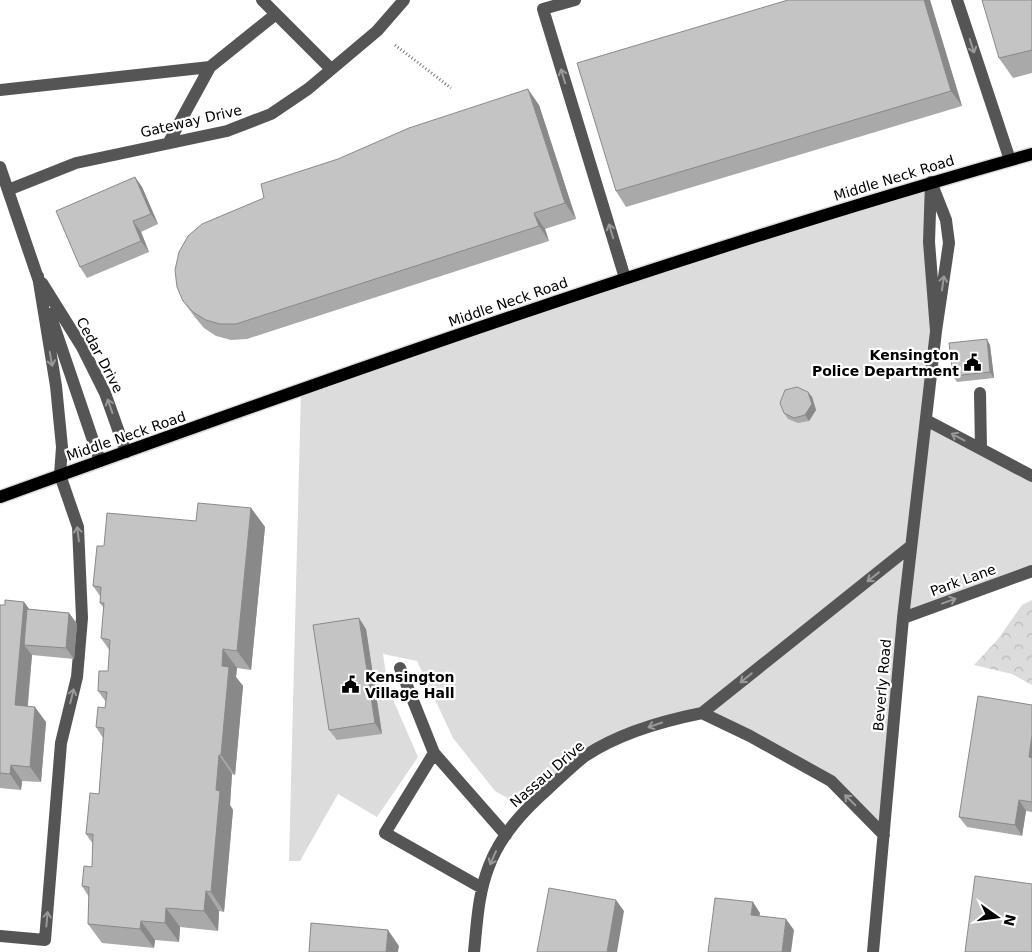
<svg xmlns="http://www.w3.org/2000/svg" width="1032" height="952" viewBox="0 0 1032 952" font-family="'DejaVu Sans',sans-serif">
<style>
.forest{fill:url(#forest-crowns)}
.park{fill:#dcdcdc}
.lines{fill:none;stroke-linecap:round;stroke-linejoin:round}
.major-casing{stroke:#dbdbdb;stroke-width:15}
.path{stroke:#777;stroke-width:3;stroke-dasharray:1 2.5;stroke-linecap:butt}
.minor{stroke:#555;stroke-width:12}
.major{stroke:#000;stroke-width:12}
.wall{fill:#a9a9a9}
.shaded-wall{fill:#898989}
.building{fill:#c4c4c4;stroke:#898989}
.oneway{stroke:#999}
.labels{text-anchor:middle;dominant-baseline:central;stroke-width:4.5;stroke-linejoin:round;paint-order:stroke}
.street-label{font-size:14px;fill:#000;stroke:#fff}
.poi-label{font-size:14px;font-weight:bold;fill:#000;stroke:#fff;text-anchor:end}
</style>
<defs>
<pattern id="forest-crowns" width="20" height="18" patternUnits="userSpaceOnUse" patternTransform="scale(1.25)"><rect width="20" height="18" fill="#dcdcdc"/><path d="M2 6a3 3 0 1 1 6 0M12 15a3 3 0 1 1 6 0" fill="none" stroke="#bbb"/></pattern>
</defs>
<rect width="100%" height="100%" fill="#fff"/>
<!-- forest -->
<path class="forest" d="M 1032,600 L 1032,685 L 1012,674 L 974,665 L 998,639 L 1022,605 Z"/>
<!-- park -->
<path class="park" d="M 931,182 L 930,327 L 926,420 L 1032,476 L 1032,571 L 904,618 L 884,835 L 831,781 L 702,713 L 672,719 L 585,756 L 526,808 L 495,791 L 453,738 L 417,661 L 383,654 L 388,688 L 418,757 L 377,817 L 338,794 L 300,861 L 289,861 L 301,390 Z"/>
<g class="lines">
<defs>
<path id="major" d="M 0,497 C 341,374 683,252 1032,154"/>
</defs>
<!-- major casing -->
<use href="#major" class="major-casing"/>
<!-- path -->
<path class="path" d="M 395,45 L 451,88"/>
<!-- minor -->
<path class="minor" d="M 575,0 L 543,9 L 625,278
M 957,0 L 1010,160
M 276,14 L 331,69
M 0,90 L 210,67 L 276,14 L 262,0
M 169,142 L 210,67
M 0,167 L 40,284
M 8,190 L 76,163 L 227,131 L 271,114 L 308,89 L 377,31 L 404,0
M 42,283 L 82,347 L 105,393 L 126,452
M 50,314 L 100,461
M 980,393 L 981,449
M 926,420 L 1032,476
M 903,618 L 1032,571
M 400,668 L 434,753 L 506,835
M 702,713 L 750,736 L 831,781 L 884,835
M 434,753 L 385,833 L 482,888
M 0,936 L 45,940 L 61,743 L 77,677 L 82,618 L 78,527 L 60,475 L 62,447 L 56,386 L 38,276
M 474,952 C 477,923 478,894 489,866 C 501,835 523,811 548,789 C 560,778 572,766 585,756 C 619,733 662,721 702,713 L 911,546
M 873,952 L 903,618 L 936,331 L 949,243 L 946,220 L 931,182 L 929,242 L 936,331"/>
<!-- major -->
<use href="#major" class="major"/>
</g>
<!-- wall -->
<path class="wall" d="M 788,0 L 930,0 L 962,106 L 626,207 L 616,191 Z
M 1032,0 L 1032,73 L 1013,78 L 999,58 Z
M 539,105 L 576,219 L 545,229 L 549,241 L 247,339 L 231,340 L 216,336 L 204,328 L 194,316 L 183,301 Z
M 135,177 L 142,187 L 158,224 L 141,232 L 149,252 L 87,278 L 80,267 Z
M 990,345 L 994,378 L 957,382 L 953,376 Z
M 808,392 L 812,397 L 816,410 L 809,421 L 798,423 L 788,419 L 784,413 Z
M 251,508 L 265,527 L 251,670 L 237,668 L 236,677 L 243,686 L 235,775 L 232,774 L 230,805 L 233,810 L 224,912 L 219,911 L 218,931 L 180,927 L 179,942 L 155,940 L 154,948 L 102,943 L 88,924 L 89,897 L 82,886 L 92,867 L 93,844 L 86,834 L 99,794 L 103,738 L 96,727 L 105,708 L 106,702 L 98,691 L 108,671 L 110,651 L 101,638 L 104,608 L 100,603 L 100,596 L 93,586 L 104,546 L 196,521 Z
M 24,602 L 29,609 L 69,613 L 77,624 L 74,659 L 32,655 L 28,706 L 46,722 L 41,782 L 22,781 L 21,790 L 0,788 L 0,605 L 5,605 Z
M 366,629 L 382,734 L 337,740 L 329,730 Z
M 1032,705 L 1032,812 L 1026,811 L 1022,836 L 967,827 L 959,817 Z"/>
<!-- shaded-wall -->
<path class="shaded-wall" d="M 924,0 L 930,0 L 962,106 L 951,91 Z
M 528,89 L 539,105 L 576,219 L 565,203 Z
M 135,177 L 142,187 L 158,224 L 151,214 Z
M 534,213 L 545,229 L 549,241 L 539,226 Z
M 133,221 L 141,232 L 149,252 L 141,241 Z
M 987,339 L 990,345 L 994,378 L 990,372 Z
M 808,392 L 812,397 L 816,410 L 809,421 L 805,415 Z
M 251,508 L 265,527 L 251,670 L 237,651 Z
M 24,602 L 35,617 L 24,645 L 32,655 L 26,720 L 15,705 Z
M 69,613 L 77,624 L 74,659 L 66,648 Z
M 359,618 L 366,629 L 382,734 L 375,723 Z
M 223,649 L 237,668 L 236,677 L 243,686 L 235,775 L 221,755 L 222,666 Z
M 35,707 L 46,722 L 41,782 L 30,767 Z
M 1032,735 L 1032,762 L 1029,757 Z
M 219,755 L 232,774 L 230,805 L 233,810 L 224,912 L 211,892 L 216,790 Z
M 11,765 L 22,781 L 21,790 L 10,774 Z
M 1019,800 L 1026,811 L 1022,836 L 1015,825 Z
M 206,891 L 219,911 L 218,931 L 204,911 Z
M 616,900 L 624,911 L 617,952 L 607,952 Z
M 753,902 L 760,913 L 758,926 L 751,915 Z
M 166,908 L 180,927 L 179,942 L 165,923 Z
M 786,919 L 794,930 L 791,952 L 782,952 Z
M 141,921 L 155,940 L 154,948 L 140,929 Z
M 388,930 L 399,946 L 398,952 L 386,952 Z"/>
<!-- building -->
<path class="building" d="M 788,0 L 924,0 L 951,91 L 616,191 L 577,63 Z
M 982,0 L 1032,0 L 1032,50 L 999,58 Z
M 528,89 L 565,203 L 534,213 L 539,226 L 236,324 L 220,324 L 206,320 L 193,312 L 183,301 L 177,287 L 175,270 L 179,252 L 188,236 L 202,224 L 264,198 L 261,184 L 338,159 L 409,128 Z
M 135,177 L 151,214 L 133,221 L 141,241 L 80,267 L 56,211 Z
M 987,339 L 990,372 L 953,376 L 949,343 Z
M 797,387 L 808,392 L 812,404 L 805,415 L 794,418 L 784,413 L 780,403 L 785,390 Z
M 198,503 L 251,508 L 237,651 L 223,649 L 222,666 L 229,667 L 221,755 L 219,755 L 216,790 L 220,791 L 211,892 L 206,891 L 204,911 L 166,908 L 165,923 L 141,921 L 140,929 L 88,924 L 89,887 L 82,886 L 84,866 L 92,867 L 93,834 L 86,834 L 90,793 L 99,794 L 104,728 L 96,727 L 98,707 L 105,708 L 107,692 L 98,691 L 99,671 L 108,671 L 110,640 L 101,638 L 104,603 L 100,603 L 101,587 L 93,586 L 97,546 L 104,546 L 107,513 L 196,521 Z
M 5,600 L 24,602 L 15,705 L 35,707 L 30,767 L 11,765 L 10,774 L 0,773 L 0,605 L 5,605 Z
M 27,609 L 69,613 L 66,648 L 24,645 Z
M 359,618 L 375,723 L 329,730 L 313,625 Z
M 978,696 L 1032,705 L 1032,735 L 1029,757 L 1032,758 L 1032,802 L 1019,800 L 1015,825 L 959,817 Z
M 975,876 L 1032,884 L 1032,952 L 965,952 Z
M 549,888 L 616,900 L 607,952 L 537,952 Z
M 715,898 L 753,902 L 751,915 L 786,919 L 782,952 L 708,952 Z
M 311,923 L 388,930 L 386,952 L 309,952 Z"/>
<!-- one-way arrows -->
<defs><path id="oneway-shaft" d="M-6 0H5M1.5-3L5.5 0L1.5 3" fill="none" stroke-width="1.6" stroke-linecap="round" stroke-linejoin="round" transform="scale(1.25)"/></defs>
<g class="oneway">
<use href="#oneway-shaft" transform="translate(972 46) rotate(72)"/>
<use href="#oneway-shaft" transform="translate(563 76) rotate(-107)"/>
<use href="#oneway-shaft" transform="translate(611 231) rotate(-107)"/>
<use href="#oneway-shaft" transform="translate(943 283) rotate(-82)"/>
<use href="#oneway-shaft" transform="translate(51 359) rotate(80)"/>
<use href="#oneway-shaft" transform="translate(110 406) rotate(-109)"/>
<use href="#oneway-shaft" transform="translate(958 437) rotate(-152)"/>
<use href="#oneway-shaft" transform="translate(78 534) rotate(-97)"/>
<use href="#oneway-shaft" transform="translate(873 577) rotate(142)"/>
<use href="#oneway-shaft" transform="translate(949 601) rotate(-20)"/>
<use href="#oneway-shaft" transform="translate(746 678) rotate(141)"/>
<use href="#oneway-shaft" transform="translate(72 696) rotate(-76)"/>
<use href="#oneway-shaft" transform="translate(655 725) rotate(161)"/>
<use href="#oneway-shaft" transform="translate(850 800) rotate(-135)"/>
<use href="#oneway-shaft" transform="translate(493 858) rotate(114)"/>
<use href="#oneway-shaft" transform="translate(47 919) rotate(-85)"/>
</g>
<!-- icons -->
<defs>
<symbol id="civic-bare" viewBox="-9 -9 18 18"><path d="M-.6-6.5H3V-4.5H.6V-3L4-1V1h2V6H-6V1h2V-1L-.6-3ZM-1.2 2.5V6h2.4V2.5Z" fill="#000" stroke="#fff" stroke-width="2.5" paint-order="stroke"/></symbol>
</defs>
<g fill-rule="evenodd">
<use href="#civic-bare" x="960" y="350" width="25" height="25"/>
<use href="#civic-bare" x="338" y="672" width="25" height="25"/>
</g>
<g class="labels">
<!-- street labels -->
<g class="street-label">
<text transform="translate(191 121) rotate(-13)">Gateway Drive</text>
<text transform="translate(894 178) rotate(-17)">Middle Neck Road</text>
<text transform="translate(508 302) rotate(-19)">Middle Neck Road</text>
<text transform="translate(100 355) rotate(62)">Cedar Drive</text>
<text transform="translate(126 436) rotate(-19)">Middle Neck Road</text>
<text transform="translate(963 580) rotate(-20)">Park Lane</text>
<text transform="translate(882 685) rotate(-85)">Beverly Road</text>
<text transform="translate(547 774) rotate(-41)">Nassau Drive</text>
</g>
<!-- poi labels -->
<g class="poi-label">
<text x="959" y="355">Kensington<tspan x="959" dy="16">Police Department</tspan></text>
<text x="365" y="677" text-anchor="start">Kensington<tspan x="365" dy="16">Village Hall</tspan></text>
</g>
</g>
<!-- north arrow -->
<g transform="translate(997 917) rotate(104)" stroke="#ffffff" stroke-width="4" paint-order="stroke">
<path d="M0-4L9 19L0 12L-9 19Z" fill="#000000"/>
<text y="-8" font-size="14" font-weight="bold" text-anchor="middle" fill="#000000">N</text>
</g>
</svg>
